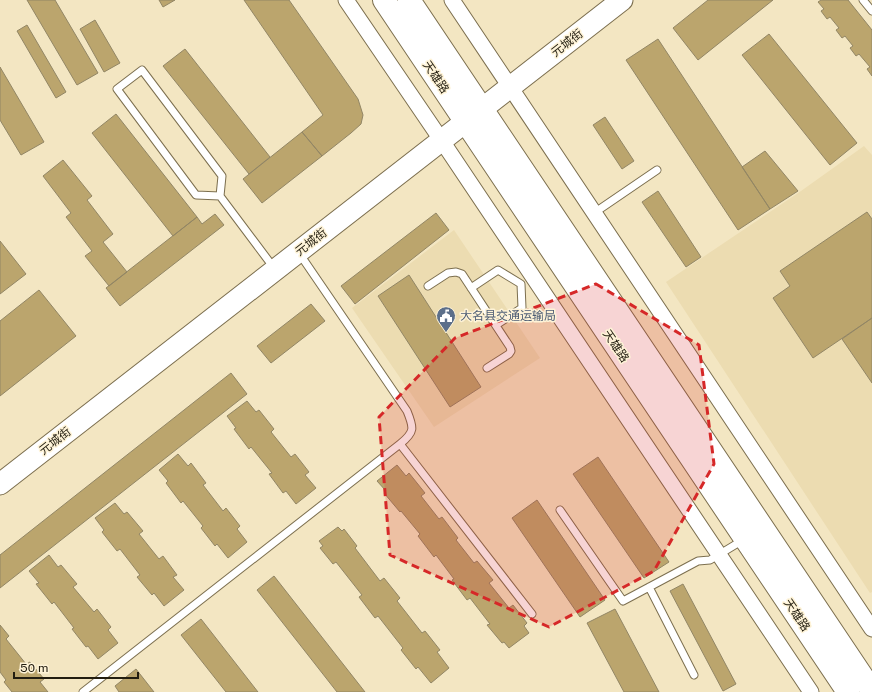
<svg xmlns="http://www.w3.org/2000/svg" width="872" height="692" viewBox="0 0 872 692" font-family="'Public Sans','Noto Sans SC',sans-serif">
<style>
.built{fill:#ecdcb1}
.building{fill:#bba56d;stroke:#928665}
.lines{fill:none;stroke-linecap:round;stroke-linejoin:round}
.lane-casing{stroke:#7c6f4f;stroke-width:9}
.street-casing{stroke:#7c6f4f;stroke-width:17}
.secondary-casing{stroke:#7c6f4f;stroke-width:23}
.primary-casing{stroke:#7c6f4f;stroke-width:24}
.lane{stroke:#fff;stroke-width:7}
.street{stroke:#fff;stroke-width:15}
.secondary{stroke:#fff;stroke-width:21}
.primary{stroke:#fff;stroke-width:22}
.marked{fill:#d62828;fill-opacity:0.2;stroke:#d62828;stroke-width:3;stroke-dasharray:8 5;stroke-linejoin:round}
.labels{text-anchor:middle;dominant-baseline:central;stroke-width:3;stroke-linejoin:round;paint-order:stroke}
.street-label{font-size:12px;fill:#221d10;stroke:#fef3d7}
.service-label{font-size:12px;fill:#4e5e75;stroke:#fef3d7;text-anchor:start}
</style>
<rect width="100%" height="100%" fill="#f3e6c2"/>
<!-- built -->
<path class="built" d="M 864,146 L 872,155 L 872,592 L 870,593 L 666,282 L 801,191 Z
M 454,230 L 540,358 L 434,427 L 352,308 Z"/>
<!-- building -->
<path class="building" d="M 27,0 L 55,0 L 98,73 L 77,85 Z
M 159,0 L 175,0 L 163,7 Z
M 244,0 L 289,0 L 358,99 L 363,115 L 361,124 L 351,133 L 322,156 L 302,132 L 323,115 Z
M 708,0 L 773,0 L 698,60 L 673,28 Z
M 821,0 L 848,0 L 872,30 L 872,76 L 867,69 L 870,67 L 859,54 L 856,56 L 850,48 L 853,46 L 845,36 L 842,38 L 836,30 L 839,28 L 830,17 L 827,19 L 821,11 L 824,9 L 818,2 Z
M 95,20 L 120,63 L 104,72 L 80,29 Z
M 27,25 L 66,92 L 56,98 L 17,31 Z
M 769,34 L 857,143 L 830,165 L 742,55 Z
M 658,39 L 770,209 L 738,230 L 626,60 Z
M 185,49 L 270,157 L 249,174 L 163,66 Z
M 0,67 L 44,142 L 21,155 L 0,120 Z
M 116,114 L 197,217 L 173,236 L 92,133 Z
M 605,117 L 634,161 L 622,169 L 593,125 Z
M 302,132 L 322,156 L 262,203 L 243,179 Z
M 765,151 L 798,191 L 770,209 L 742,167 Z
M 63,160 L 92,196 L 87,200 L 113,234 L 103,242 L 127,272 L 109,286 L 85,256 L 92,251 L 66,217 L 71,213 L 43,176 Z
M 658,191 L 701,257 L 686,267 L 642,202 Z
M 867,212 L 872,219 L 872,318 L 813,358 L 773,298 L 790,286 L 780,271 Z
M 436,213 L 449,230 L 355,304 L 341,286 Z
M 215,214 L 224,225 L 120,306 L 106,288 L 197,217 L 202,224 Z
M 0,241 L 26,274 L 0,294 Z
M 409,275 L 481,387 L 450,407 L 378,296 Z
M 39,290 L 76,336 L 0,396 L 0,321 Z
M 311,304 L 325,321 L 271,363 L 257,346 Z
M 872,318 L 872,383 L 842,339 Z
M 231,373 L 247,394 L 0,588 L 0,555 Z
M 247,401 L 256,412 L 259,410 L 274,429 L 271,432 L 291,457 L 295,454 L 309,472 L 305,475 L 316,488 L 296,504 L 286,491 L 283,493 L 269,474 L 272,473 L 251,447 L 249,449 L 234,429 L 236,428 L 227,416 Z
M 178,454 L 188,466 L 191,463 L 206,483 L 203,485 L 223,511 L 226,508 L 240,526 L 237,529 L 247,542 L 228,558 L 217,544 L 215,546 L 201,528 L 203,526 L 183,501 L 181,503 L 166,483 L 168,481 L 159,470 Z
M 598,457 L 669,562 L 644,578 L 573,474 Z
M 397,465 L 406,476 L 409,473 L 425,493 L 421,496 L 439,519 L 442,517 L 458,538 L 456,540 L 474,563 L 477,561 L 493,580 L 489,583 L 509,608 L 513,605 L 527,623 L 524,626 L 529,633 L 509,648 L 504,642 L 502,643 L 487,625 L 490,624 L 470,598 L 467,600 L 452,580 L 454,579 L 436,555 L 434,557 L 418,536 L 420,534 L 401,511 L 400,512 L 384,493 L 386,491 L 377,481 Z
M 537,500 L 605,600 L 580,617 L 512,518 Z
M 115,503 L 124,514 L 127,512 L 143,531 L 139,534 L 159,559 L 163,556 L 177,575 L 173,577 L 184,590 L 164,606 L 154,593 L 152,595 L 137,577 L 140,575 L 120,549 L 117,551 L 102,532 L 104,530 L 95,518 Z
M 338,527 L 342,531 L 344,529 L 357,546 L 355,548 L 380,581 L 384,578 L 400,598 L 397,601 L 422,633 L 425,631 L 440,650 L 437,652 L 449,668 L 431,683 L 418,667 L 416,669 L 401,650 L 403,648 L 378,616 L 375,618 L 359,597 L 362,595 L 336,562 L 333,564 L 320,548 L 323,546 L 319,541 Z
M 49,555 L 58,567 L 61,565 L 77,584 L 73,587 L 94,612 L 97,609 L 111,627 L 108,630 L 118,643 L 98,659 L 88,646 L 86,647 L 72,629 L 74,628 L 54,602 L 52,604 L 36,584 L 39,583 L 29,571 Z
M 274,576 L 365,692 L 337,692 L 257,590 Z
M 683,584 L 736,684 L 723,691 L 670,591 Z
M 615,609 L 659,692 L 624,692 L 587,623 Z
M 201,619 L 258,692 L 226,692 L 181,635 Z
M 0,625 L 9,636 L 6,639 L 26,664 L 30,662 L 44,679 L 40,682 L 48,692 L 12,692 L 4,682 L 6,680 L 0,672 Z
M 136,669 L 154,692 L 119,692 L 115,686 Z"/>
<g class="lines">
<defs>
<path id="lane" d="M 863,0 L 872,11
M 142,70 L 222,176 L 220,196 L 196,195 L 117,89 Z
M 220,196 L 274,268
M 594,213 L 657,170
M 428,286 L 448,273 L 456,272 L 462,274 L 510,347 L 511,351 L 509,354 L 487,368
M 471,288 L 498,270 L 521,284 L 522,308 L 496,325
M 400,444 L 532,614
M 560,510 L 623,601 L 698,561 L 710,560 L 743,540
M 649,587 L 694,675
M 83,692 L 400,444 C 415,432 414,428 407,411 L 299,253"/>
<path id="street" d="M 346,0 L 442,141 L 811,692
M 452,0 L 872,629"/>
<path id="secondary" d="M 0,484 L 622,0"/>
<path id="primary" d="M 384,0 L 848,692
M 409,0 L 872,691"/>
</defs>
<!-- lane casing -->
<use href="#lane" class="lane-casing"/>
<!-- street casing -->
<use href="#street" class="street-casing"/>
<!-- secondary casing -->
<use href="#secondary" class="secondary-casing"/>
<!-- primary casing -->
<use href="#primary" class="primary-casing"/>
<!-- lane -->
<use href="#lane" class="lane"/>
<!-- street -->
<use href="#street" class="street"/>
<!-- secondary -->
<use href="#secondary" class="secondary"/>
<!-- primary -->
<use href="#primary" class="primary"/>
</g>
<!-- marked area -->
<path class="marked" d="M 596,284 L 699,345 L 714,464 L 654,571 L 549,627 L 390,555 L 379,417 L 455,338 Z"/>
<!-- icons -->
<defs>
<symbol id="civic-pin" viewBox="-11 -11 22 30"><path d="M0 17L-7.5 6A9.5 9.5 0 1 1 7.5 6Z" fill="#5c6f8a" stroke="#fef3d7"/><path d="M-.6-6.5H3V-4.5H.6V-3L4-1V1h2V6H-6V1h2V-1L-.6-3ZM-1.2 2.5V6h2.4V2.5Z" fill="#fff"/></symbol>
</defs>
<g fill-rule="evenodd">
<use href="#civic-pin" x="435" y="305" width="22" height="30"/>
</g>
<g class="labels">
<!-- street labels -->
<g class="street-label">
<text transform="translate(567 43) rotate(-38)">元城街</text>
<text transform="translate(436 77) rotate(56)">天雄路</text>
<text transform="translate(311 242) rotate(-38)">元城街</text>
<text transform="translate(616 346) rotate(56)">天雄路</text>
<text transform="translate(55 441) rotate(-38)">元城街</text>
<text transform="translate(797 615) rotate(56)">天雄路</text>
</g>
<!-- service labels -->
<g class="service-label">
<text x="460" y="316">大名县交通运输局</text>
</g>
</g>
<!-- scale -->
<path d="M14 672v6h124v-6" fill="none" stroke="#221d10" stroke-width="2"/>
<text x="20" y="672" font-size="12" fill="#221d10" stroke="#fef3d7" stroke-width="3" paint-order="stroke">50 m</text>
</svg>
